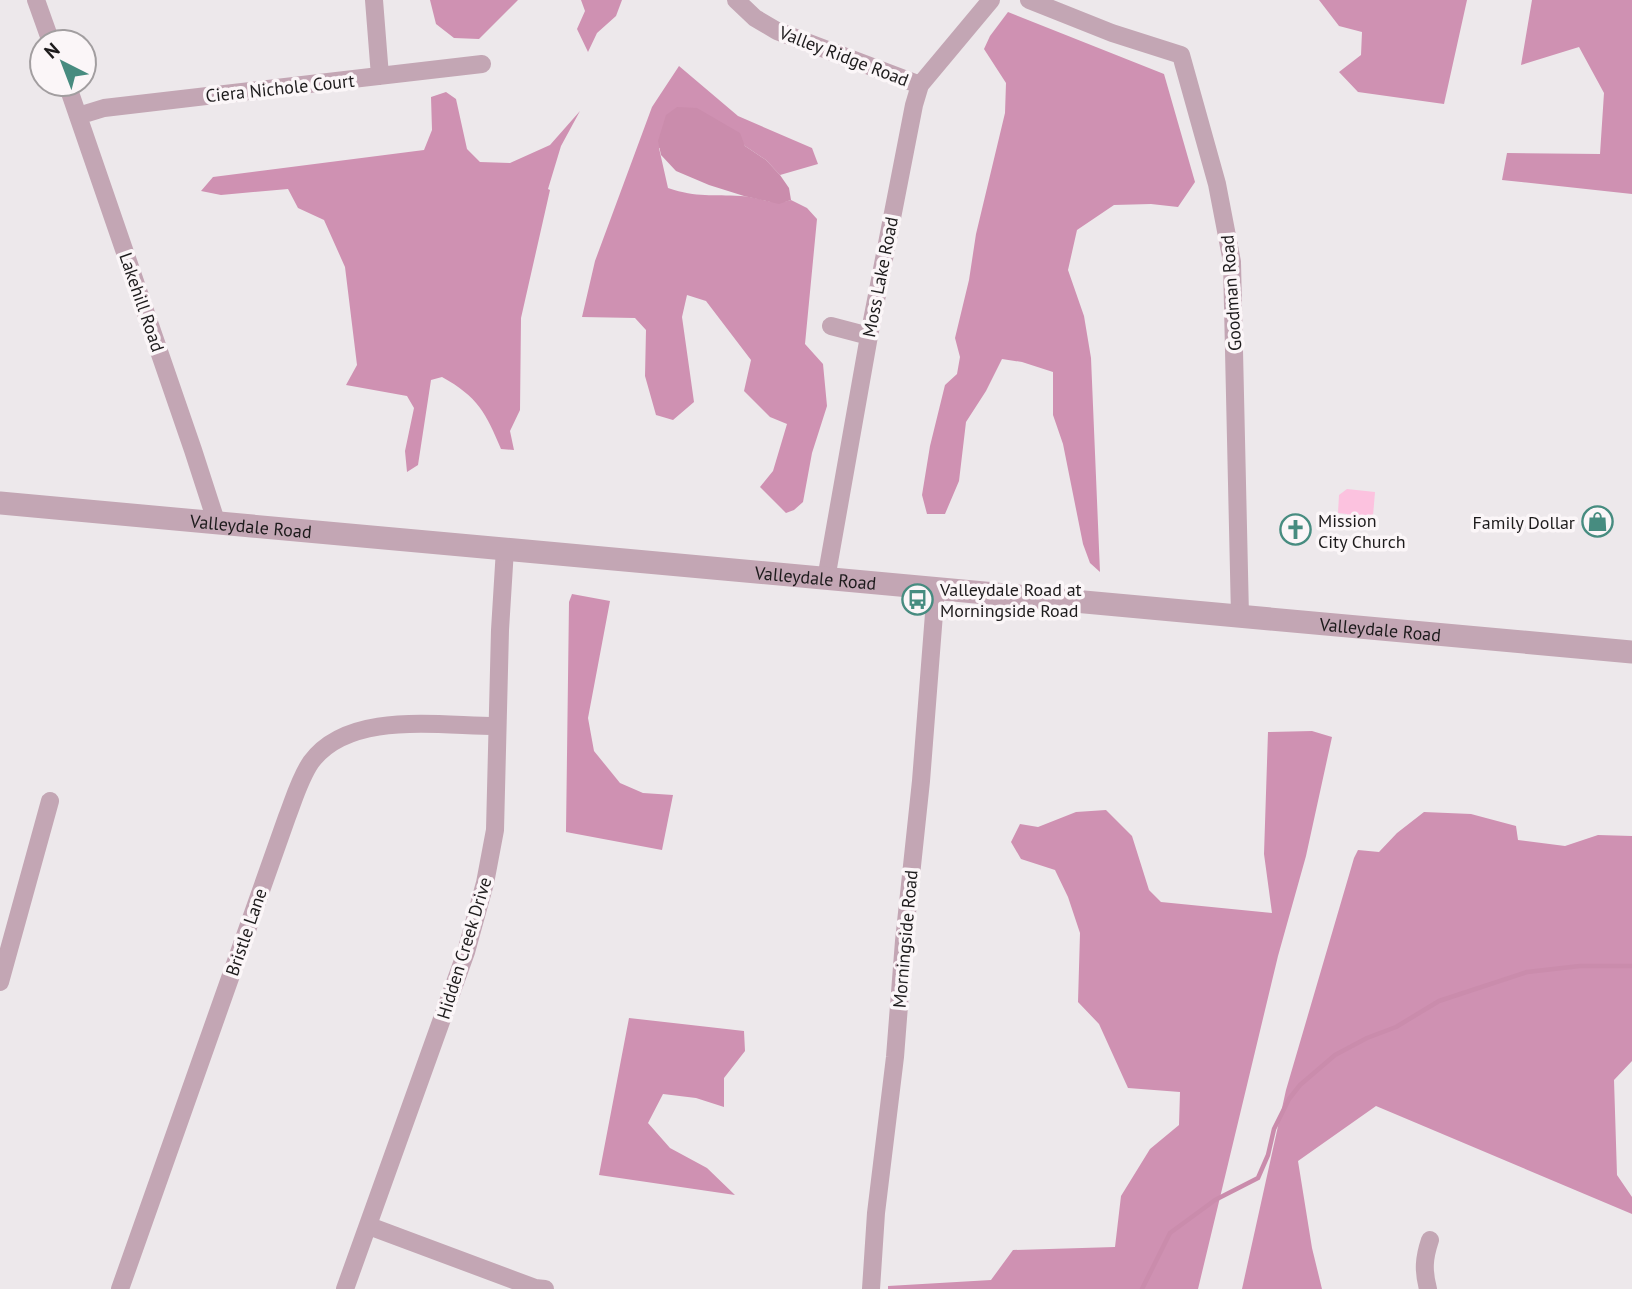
<svg xmlns="http://www.w3.org/2000/svg" width="1632" height="1289" viewBox="0 0 1632 1289" font-family="'PT Sans',sans-serif">
<style>
.green{fill:#fcc2df}
.forest{fill:#cf91b2}
.water{fill:#ca8cac}
.lines{fill:none;stroke-linecap:round;stroke-linejoin:round}
.stream{stroke:#ca8cac;stroke-width:4.5}
.minor{stroke:#c3a6b4;stroke-width:18}
.tertiary{stroke:#c3a6b4;stroke-width:23}
.labels{text-anchor:middle;dominant-baseline:central;stroke-width:7;stroke-linejoin:round;paint-order:stroke}
.street-label{font-size:18px;fill:#1d1b1c;stroke:#fbf6f8}
.poi-label{font-size:18px;fill:#1d1b1c;stroke:#fbf6f8;text-anchor:start}
</style>
<rect width="100%" height="100%" fill="#ede8eb"/>
<!-- green -->
<path class="green" d="M 1347,489 L 1375,492 L 1372,528 L 1346,527 L 1347,514 L 1338,513 L 1339,495 Z"/>
<!-- forest -->
<path class="forest" d="M 430,0 L 518,0 L 479,39 L 454,38 L 436,24 Z
M 581,0 L 622,0 L 616,16 L 597,33 L 588,52 L 577,29 L 585,11 Z
M 1319,0 L 1467,0 L 1444,104 L 1358,92 L 1339,72 L 1361,55 L 1362,32 L 1339,26 Z
M 1532,0 L 1632,0 L 1632,194 L 1502,180 L 1507,153 L 1600,154 L 1604,93 L 1579,47 L 1521,65 Z
M 1008,12 L 1164,74 L 1195,182 L 1178,207 L 1151,204 L 1114,205 L 1077,230 L 1068,270 L 1084,316 L 1091,358 L 1100,572 L 1090,563 L 1083,544 L 1063,444 L 1053,415 L 1053,372 L 1022,362 L 1002,359 L 986,391 L 966,422 L 959,481 L 945,514 L 927,514 L 922,495 L 930,446 L 945,385 L 957,374 L 960,357 L 955,338 L 969,280 L 976,234 L 1005,113 L 1006,83 L 984,49 L 990,36 Z
M 679,66 L 738,116 L 812,148 L 818,164 L 780,175 L 766,160 L 745,146 L 742,141 L 659,148 L 668,188 C 698,198 712,194 741,196 C 760,197 773,206 791,200 L 807,208 L 817,219 L 805,344 L 823,364 L 827,406 L 812,453 L 803,502 L 794,510 L 786,513 L 760,487 L 773,471 L 787,424 L 770,417 L 744,391 L 751,360 L 706,301 L 687,295 L 682,317 L 694,402 L 673,420 L 656,415 L 645,376 L 646,330 L 635,318 L 582,317 L 595,261 L 652,107 Z
M 446,92 L 456,99 L 467,149 L 480,162 L 510,163 L 550,145 L 580,111 L 561,146 L 548,189 L 550,190 L 521,318 L 520,410 L 510,431 L 514,450 L 501,449 C 486,413 478,397 442,377 L 431,380 L 418,465 L 407,472 L 405,451 L 414,408 L 407,396 L 346,385 L 357,365 L 345,267 L 324,220 L 298,208 L 288,189 L 221,195 L 201,191 L 213,177 L 424,150 L 432,130 L 431,97 Z
M 572,594 L 610,601 L 588,718 L 594,751 L 620,783 L 643,793 L 673,795 L 662,850 L 566,832 L 569,602 Z
M 1312,731 L 1332,737 L 1306,856 L 1278,956 L 1198,1289 L 888,1289 L 888,1286 L 991,1280 L 1013,1250 L 1115,1247 L 1121,1196 L 1150,1149 L 1179,1125 L 1180,1092 L 1128,1088 L 1099,1024 L 1078,1002 L 1080,933 L 1068,897 L 1055,870 L 1021,859 L 1011,842 L 1020,824 L 1038,827 L 1076,812 L 1106,810 L 1132,836 L 1149,890 L 1161,902 L 1272,913 L 1264,854 L 1268,732 Z
M 1424,812 L 1471,814 L 1516,826 L 1518,840 L 1565,846 L 1598,835 L 1632,836 L 1632,1061 L 1614,1080 L 1617,1175 L 1632,1197 L 1632,1214 L 1376,1106 L 1298,1161 L 1312,1248 L 1322,1289 L 1242,1289 L 1286,1090 L 1354,858 L 1358,850 L 1379,852 L 1397,833 Z
M 629,1018 L 744,1031 L 745,1051 L 724,1078 L 724,1107 L 696,1098 L 663,1094 L 648,1123 L 670,1148 L 707,1168 L 735,1195 L 599,1175 Z"/>
<!-- water -->
<path class="water" d="M 677,107 L 697,108 L 740,133 L 745,146 L 766,160 L 780,175 L 789,188 L 791,200 L 779,204 L 744,196 L 709,185 L 676,171 L 661,155 L 658,141 L 666,115 Z"/>
<g class="lines">
<!-- stream -->
<path class="stream" d="M 1142,1289 L 1170,1233 L 1215,1200 L 1258,1178 L 1268,1155 L 1274,1129 L 1289,1099 L 1300,1085 L 1335,1055 L 1367,1038 L 1396,1027 L 1439,1001 L 1527,972 L 1580,966 L 1632,966"/>
<!-- minor -->
<path class="minor" d="M 36,0 L 51,42
M 374,0 L 380,76
M 736,0 L 755,18 L 777,31 L 920,85
M 1029,0 L 1112,33 L 1181,55 L 1217,184 L 1232,262 L 1240,616
M 67,84 L 193,450 L 216,521
M 78,116 L 104,108 L 482,64
M 831,326 L 869,336
M 826,579 L 869,336 L 914,105 L 920,85 L 991,0
M 0,982 L 50,801
M 369,1226 L 535,1288 L 545,1289
M 120,1289 L 287,817 C 294,799 300,778 311,762 C 349,710 440,726 496,726
M 345,1289 L 466,952 L 485,883 L 495,830 L 500,630 L 505,549
M 871,1289 L 876,1213 L 895,1057 L 904,941 L 921,781 L 936,588
M 1428,1289 C 1423,1270 1424,1258 1430,1240"/>
<!-- tertiary -->
<path class="tertiary" id="s1" d="M 0,503 L 1632,652"/>
</g>
<!-- icons -->
<defs>
<symbol id="shop-ring" viewBox="-11 -11 22 22"><circle r="9.5" fill="#fbf6f8" stroke="#478c80" stroke-width="1.5"/><path d="M-5-2.5h2.3a2.7 3.5 0 0 1 5.4 0H5L5.5 6h-11ZM-1.5-2.5h3a1.5 2.3 0 0 0-3 0Z" fill="#478c80"/></symbol>
<symbol id="church-ring" viewBox="-11 -11 22 22"><circle r="9.5" fill="#fbf6f8" stroke="#478c80" stroke-width="1.5"/><path d="M-1.2-6h2.4v3.5h3.3v2.4h-3.3V6h-2.4V-.1h-3.3v-2.4h3.3Z" fill="#478c80"/></symbol>
<symbol id="bus-ring" viewBox="-11 -11 22 22"><circle r="9.5" fill="#fbf6f8" stroke="#478c80" stroke-width="1.5"/><path d="M-5-6H5V4H4V6H2V4H-2V6H-4V4H-5ZM-3.5-4V0h7V-4ZM-3.5 1.2v1.5H-2V1.2ZM2 1.2v1.5H3.5V1.2Z" fill="#478c80"/></symbol>
</defs>
<g fill-rule="evenodd">
<use href="#shop-ring" x="1580" y="504" width="35" height="35"/>
<use href="#church-ring" x="1278" y="512" width="35" height="35"/>
<use href="#bus-ring" x="900" y="582" width="35" height="35"/>
</g>
<g class="labels">
<!-- street labels -->
<g class="street-label">
<text transform="translate(844 56) rotate(21)">Valley Ridge Road</text>
<text transform="translate(280 88) rotate(-6)">Ciera Nichole Court</text>
<text transform="translate(880 277) rotate(-79)">Moss Lake Road</text>
<text transform="translate(1231 293) rotate(-94)">Goodman Road</text>
<text transform="translate(142 302) rotate(71)">Lakehill Road</text>
<text stroke="none"><textPath href="#s1" startOffset="252">Valleydale Road</textPath></text>
<text stroke="none"><textPath href="#s1" startOffset="819">Valleydale Road</textPath></text>
<text stroke="none"><textPath href="#s1" startOffset="1386">Valleydale Road</textPath></text>
<text transform="translate(246 932) rotate(-71)">Bristle Lane</text>
<text transform="translate(905 939) rotate(-85)">Morningside Road</text>
<text transform="translate(464 948) rotate(-73)">Hidden Creek Drive</text>
</g>
<!-- poi labels -->
<g class="poi-label">
<text x="1318" y="520">Mission<tspan x="1318" dy="21">City Church</tspan></text>
<text x="1575" y="522" text-anchor="end">Family Dollar</text>
<text x="940" y="589">Valleydale Road at<tspan x="940" dy="21">Morningside Road</tspan></text>
</g>
</g>
<!-- north arrow -->
<g transform="translate(63 63) rotate(318)"><circle r="33" fill="#fbf6f8" stroke="#a29ea0" stroke-width="2"/>
<path d="M0-5L12 26L0 18L-12 26Z" fill="#478c80"/>
<text y="-10" font-size="19" font-weight="bold" text-anchor="middle" fill="#1d1b1c">N</text>
</g>
</svg>
